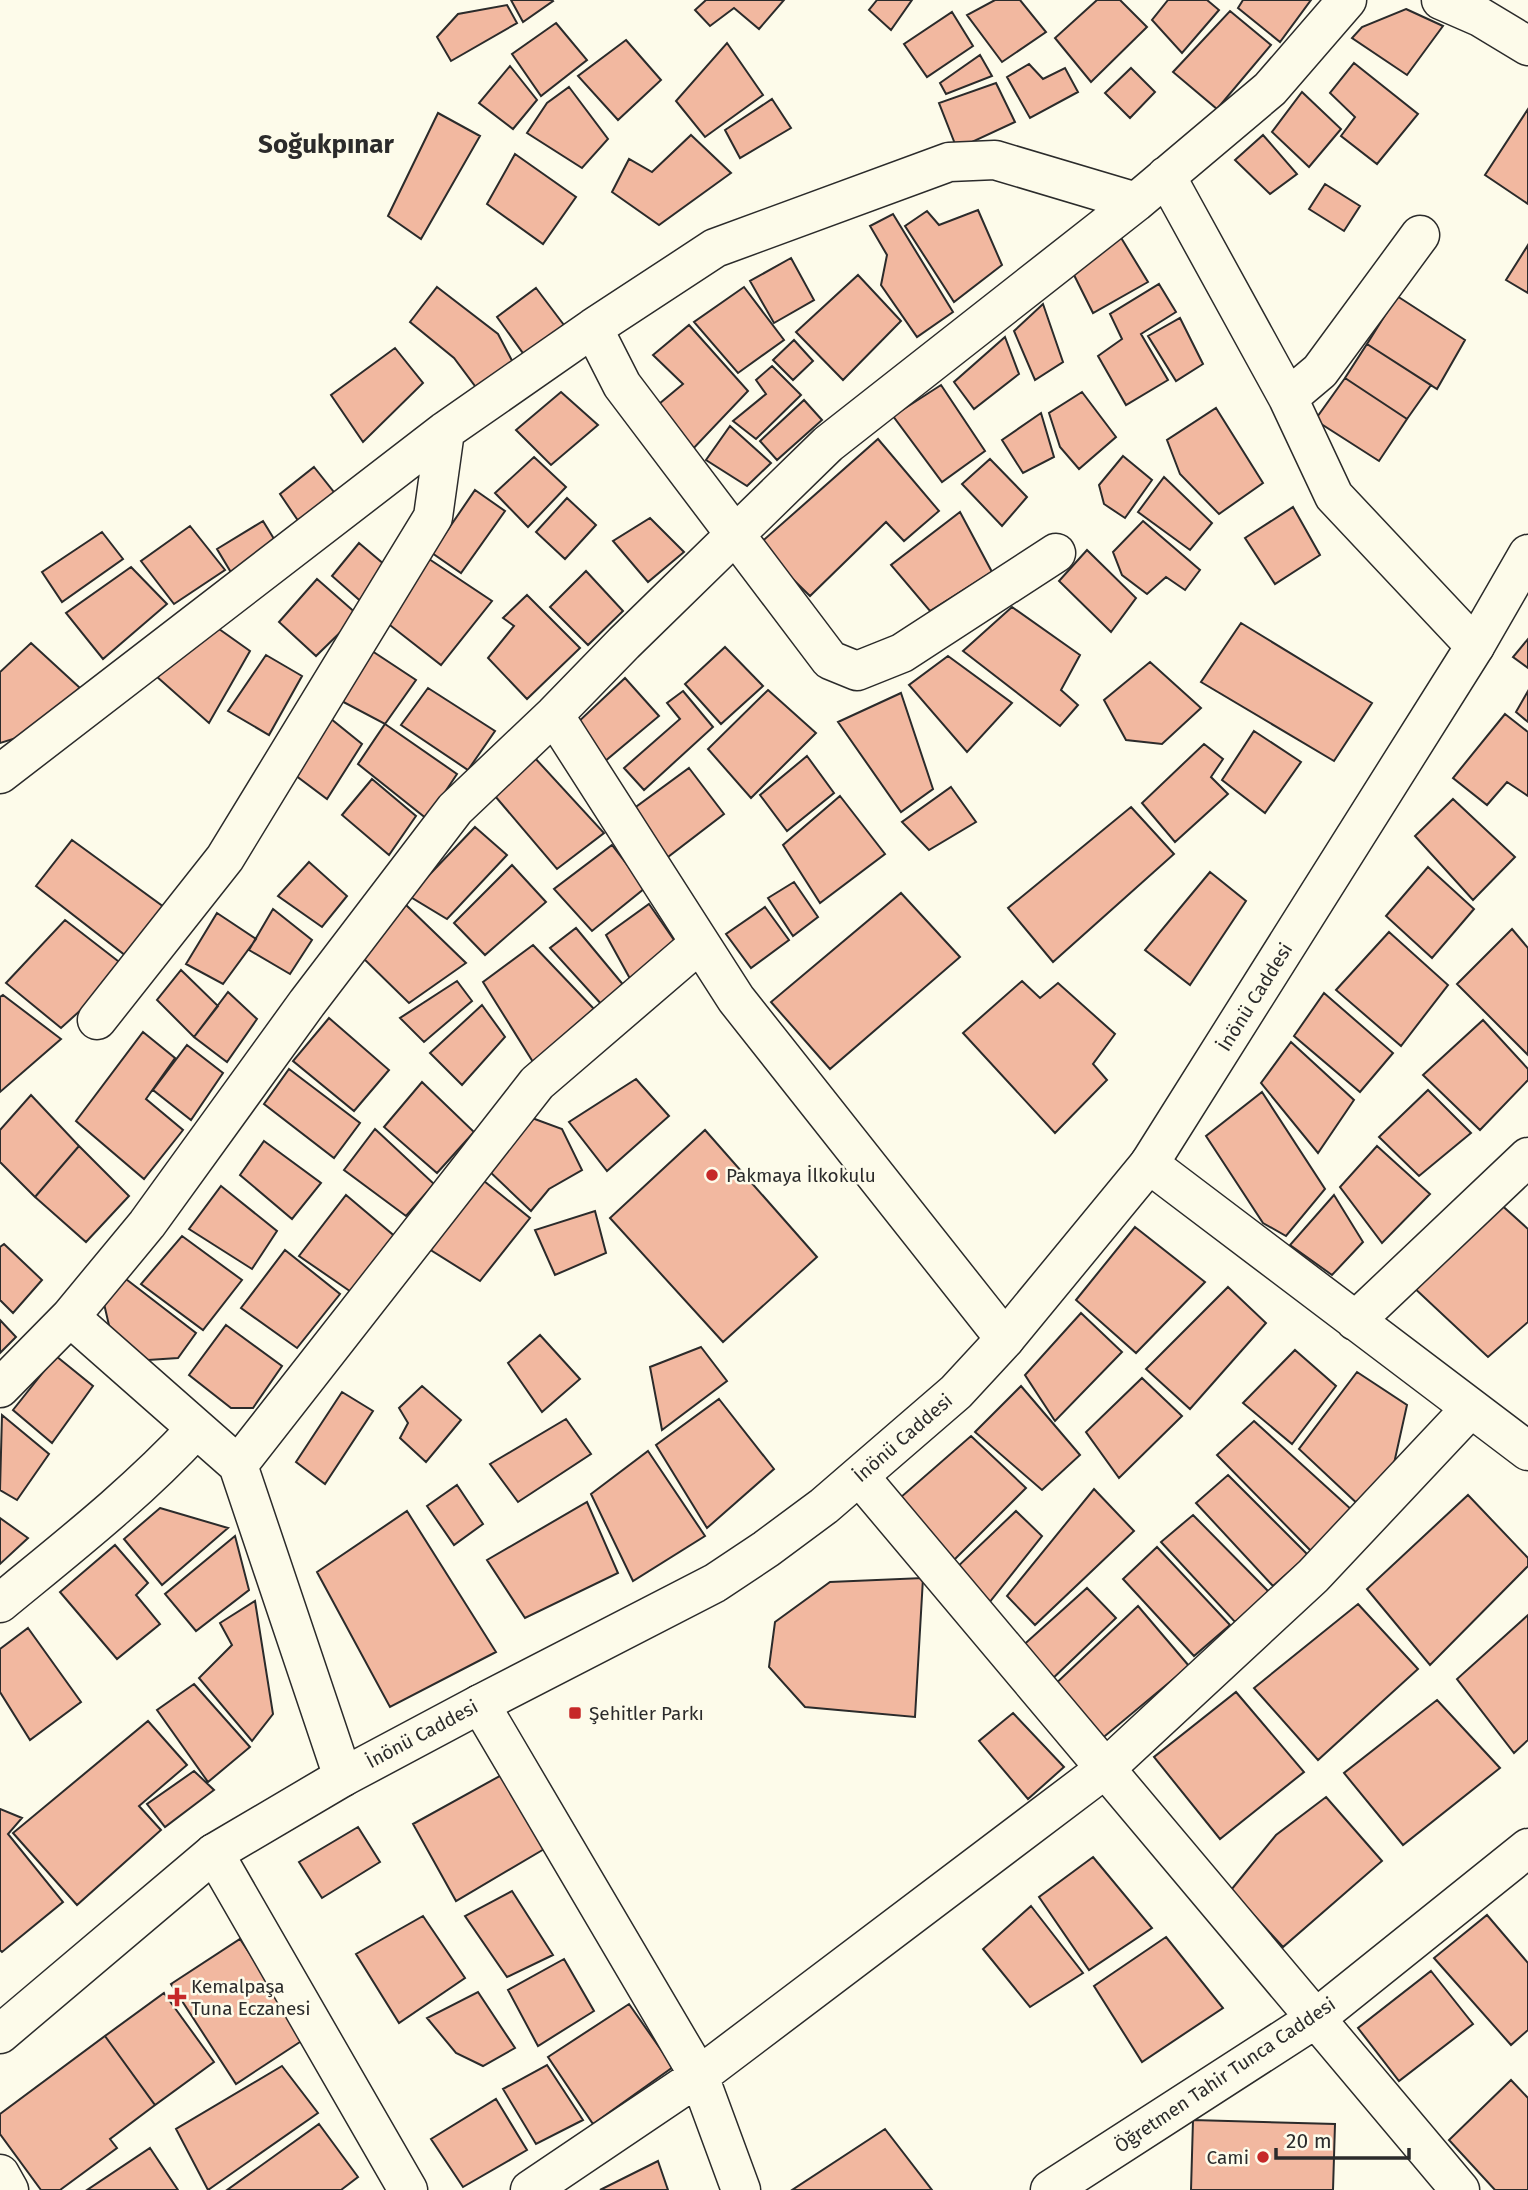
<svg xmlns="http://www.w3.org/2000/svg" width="1528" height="2190" viewBox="0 0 1528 2190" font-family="'Fira Sans',sans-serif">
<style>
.building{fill:#f2b8a0;stroke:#2b2b2b;stroke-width:2}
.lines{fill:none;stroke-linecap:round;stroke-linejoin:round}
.minor-casing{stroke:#2b2b2b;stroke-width:41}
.major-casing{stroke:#2b2b2b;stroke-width:41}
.minor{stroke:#fdfbea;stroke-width:38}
.major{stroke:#fdfbea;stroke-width:38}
.poi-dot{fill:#c62828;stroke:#fdfbea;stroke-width:2.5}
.labels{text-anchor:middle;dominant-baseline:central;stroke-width:5;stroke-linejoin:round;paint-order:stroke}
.street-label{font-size:19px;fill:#2b2b2b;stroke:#fdfbea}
.poi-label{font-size:19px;fill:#2b2b2b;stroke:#fdfbea;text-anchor:start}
.district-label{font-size:26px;font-weight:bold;fill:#2b2b2b;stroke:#fdfbea}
</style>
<rect width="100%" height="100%" fill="#fdfbea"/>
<!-- building -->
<path class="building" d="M 511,0 L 552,0 L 553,1 L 523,22 Z
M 706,0 L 784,0 L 759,29 L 734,8 L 710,26 L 695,10 Z
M 877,0 L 912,0 L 891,30 L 869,10 Z
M 995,0 L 1020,0 L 1046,32 L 1002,62 L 967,15 Z
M 1097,0 L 1120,0 L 1147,27 L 1091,82 L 1055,38 Z
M 1168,0 L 1207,0 L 1219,10 L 1182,53 L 1152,20 Z
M 1243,0 L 1311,0 L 1280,42 L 1238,8 Z
M 507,5 L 517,23 L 451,61 L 437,37 L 458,14 Z
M 1406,9 L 1443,26 L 1407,75 L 1352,38 L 1362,27 Z
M 1230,11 L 1271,45 L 1217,109 L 1173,72 Z
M 952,12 L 973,46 L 927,77 L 904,44 Z
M 556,23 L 587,60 L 541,96 L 512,54 Z
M 626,40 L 661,80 L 618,120 L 578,76 Z
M 727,43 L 763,95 L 705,137 L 676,101 Z
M 980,55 L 992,76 L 946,94 L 940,83 Z
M 1354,63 L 1418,114 L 1377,164 L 1341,136 L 1355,117 L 1330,93 Z
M 1029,64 L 1043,79 L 1065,68 L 1078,92 L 1030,118 L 1007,77 Z
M 510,66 L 537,100 L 513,129 L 479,103 Z
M 1131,68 L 1155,92 L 1130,118 L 1105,93 Z
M 996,83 L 1015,122 L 957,149 L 939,103 Z
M 569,87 L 608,139 L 582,168 L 527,133 L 547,103 Z
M 1302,92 L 1341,129 L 1309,167 L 1272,132 Z
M 772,99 L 791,128 L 740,158 L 725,130 Z
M 1528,109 L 1528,204 L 1485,175 Z
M 438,113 L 480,136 L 421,239 L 388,216 Z
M 691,135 L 731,173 L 659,225 L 612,192 L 629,159 L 652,172 Z
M 1263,135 L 1297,174 L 1270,194 L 1235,160 Z
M 515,154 L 576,197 L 543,244 L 487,204 Z
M 1325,184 L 1360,206 L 1344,231 L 1309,209 Z
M 978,210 L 1002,265 L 954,302 L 905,226 L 927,211 L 939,225 Z
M 893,214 L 953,312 L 917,337 L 881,285 L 887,255 L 870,226 Z
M 1120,236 L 1148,282 L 1093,313 L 1073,273 Z
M 1528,245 L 1528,293 L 1506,280 Z
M 791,258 L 814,300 L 774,323 L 750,281 Z
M 858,275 L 901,321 L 843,380 L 796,332 Z
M 1159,284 L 1176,312 L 1141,334 L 1168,380 L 1126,405 L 1098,356 L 1122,339 L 1110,314 Z
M 437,287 L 498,334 L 518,372 L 484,398 L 454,358 L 410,322 Z
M 744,287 L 784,340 L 738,373 L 694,322 Z
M 536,288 L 570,333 L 530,363 L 497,317 Z
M 1397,296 L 1465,340 L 1437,389 L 1367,344 Z
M 1043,304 L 1063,362 L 1035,380 L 1014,331 Z
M 1180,318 L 1203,364 L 1176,381 L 1148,336 Z
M 689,325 L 748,391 L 691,451 L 659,404 L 683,384 L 653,355 Z
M 1005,337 L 1019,374 L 974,409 L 954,382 Z
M 794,340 L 813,361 L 793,380 L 773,360 Z
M 1367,344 L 1431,385 L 1407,419 L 1345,378 Z
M 395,348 L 423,383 L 363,442 L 331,395 Z
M 772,366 L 801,395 L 756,439 L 733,421 L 766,394 L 756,380 Z
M 1345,378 L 1407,419 L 1379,461 L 1315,420 Z
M 941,385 L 985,451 L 942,482 L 893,416 Z
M 561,392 L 598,425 L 551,465 L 516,430 Z
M 1082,392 L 1116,437 L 1079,469 L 1060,447 L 1049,413 Z
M 804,400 L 822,420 L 777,460 L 760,441 Z
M 1216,408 L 1263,483 L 1219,514 L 1180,474 L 1167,440 Z
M 1041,413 L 1054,457 L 1023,473 L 1002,440 Z
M 730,426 L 771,463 L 747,486 L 706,460 Z
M 878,439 L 939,511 L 904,541 L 886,522 L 810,596 L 758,545 Z
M 1123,456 L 1152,480 L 1125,518 L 1104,504 L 1099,485 Z
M 534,457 L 566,487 L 528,527 L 495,493 Z
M 990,459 L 1027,497 L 1002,526 L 962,484 Z
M 314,467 L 337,496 L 303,528 L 280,494 Z
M 1164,477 L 1212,523 L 1190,550 L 1138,512 Z
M 475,490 L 505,511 L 461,573 L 432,553 Z
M 567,498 L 596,525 L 565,559 L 536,532 Z
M 1293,507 L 1320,555 L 1275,584 L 1245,538 Z
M 960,512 L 992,572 L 930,611 L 891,565 Z
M 650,518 L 684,552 L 648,582 L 613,541 Z
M 263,521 L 279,547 L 235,579 L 217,549 Z
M 1143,521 L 1200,570 L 1185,590 L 1166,577 L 1147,594 L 1122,575 L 1113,552 Z
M 190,526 L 225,570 L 174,604 L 141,561 Z
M 102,532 L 123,559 L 62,602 L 42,572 Z
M 359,543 L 392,571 L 365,605 L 332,576 Z
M 1087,550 L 1136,598 L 1111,632 L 1059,581 Z
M 429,559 L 492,601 L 441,665 L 377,615 Z
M 131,567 L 167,604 L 103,659 L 66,613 Z
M 586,571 L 623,611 L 588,645 L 550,607 Z
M 317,579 L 358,615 L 316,656 L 279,622 Z
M 527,595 L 580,648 L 527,699 L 488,658 L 514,626 L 503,618 Z
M 1012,607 L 1080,655 L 1061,690 L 1078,705 L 1060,726 L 963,651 Z
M 1241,623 L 1372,703 L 1334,761 L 1201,682 Z
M 212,624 L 250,651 L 209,723 L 156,676 Z
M 1528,639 L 1528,668 L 1513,657 Z
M 31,643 L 80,688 L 26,735 L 0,743 L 0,672 Z
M 363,645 L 416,680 L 385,724 L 334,697 Z
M 725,647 L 763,686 L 721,724 L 685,684 Z
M 266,655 L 302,676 L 269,735 L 228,711 Z
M 948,656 L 1012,703 L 967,752 L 909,685 Z
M 1150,662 L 1201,708 L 1162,744 L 1126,740 L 1104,700 Z
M 625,678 L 659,716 L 604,762 L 576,724 Z
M 428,688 L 495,731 L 468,770 L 401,725 Z
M 768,690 L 816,733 L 751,798 L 708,749 Z
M 683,691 L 713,727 L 644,790 L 624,768 L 680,719 L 667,703 Z
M 1528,691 L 1528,722 L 1516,712 Z
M 901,693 L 933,789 L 901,812 L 838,722 Z
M 320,710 L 362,744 L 327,799 L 283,766 Z
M 1505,714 L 1528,732 L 1528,796 L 1507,782 L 1487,805 L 1453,778 Z
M 385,724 L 457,774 L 427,819 L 358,764 Z
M 1254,731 L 1301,762 L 1265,813 L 1222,780 Z
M 1204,744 L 1223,759 L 1211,777 L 1228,794 L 1175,842 L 1142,803 Z
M 807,756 L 834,793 L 787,831 L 760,795 Z
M 534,757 L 604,833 L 557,869 L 495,796 Z
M 689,768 L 724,814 L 664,860 L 629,812 Z
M 372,779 L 416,816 L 389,855 L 342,815 Z
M 951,787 L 976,822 L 929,850 L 902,822 Z
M 840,796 L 885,854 L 820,903 L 783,845 Z
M 1453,799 L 1515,857 L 1473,900 L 1415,836 Z
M 1131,807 L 1174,854 L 1053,962 L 1008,908 Z
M 475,827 L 507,855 L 447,919 L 409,896 Z
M 72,840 L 168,910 L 130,959 L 36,886 Z
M 612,845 L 645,888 L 592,931 L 554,889 Z
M 309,862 L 347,896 L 322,927 L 278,896 Z
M 512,865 L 546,902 L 485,955 L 454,923 Z
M 1428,867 L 1474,909 L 1432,958 L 1386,916 Z
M 1210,872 L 1246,901 L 1190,985 L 1145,950 Z
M 794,882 L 818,917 L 793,936 L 768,898 Z
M 901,893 L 960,957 L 830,1069 L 771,1002 Z
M 405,904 L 466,963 L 409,1003 L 361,956 Z
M 649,904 L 683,953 L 633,984 L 606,935 Z
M 765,907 L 789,940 L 751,968 L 726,934 Z
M 273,909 L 312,940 L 290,974 L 249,950 Z
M 217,913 L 256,939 L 223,984 L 186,964 Z
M 65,920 L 127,968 L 61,1028 L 6,983 Z
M 576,928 L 625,987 L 603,1006 L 550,948 Z
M 1512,929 L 1528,948 L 1528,1055 L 1457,984 Z
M 1389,932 L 1448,985 L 1401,1046 L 1336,990 Z
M 533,945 L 594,1009 L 533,1062 L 483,982 Z
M 181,970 L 218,1006 L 194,1037 L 157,1000 Z
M 457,981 L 472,1001 L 424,1042 L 400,1018 Z
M 1022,981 L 1040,998 L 1058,983 L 1115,1034 L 1093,1064 L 1107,1080 L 1055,1133 L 963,1033 Z
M 228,992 L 257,1019 L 227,1062 L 194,1037 Z
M 1324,993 L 1393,1053 L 1360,1092 L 1294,1036 Z
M 3,995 L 61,1039 L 0,1092 L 0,997 Z
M 482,1005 L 505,1037 L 462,1085 L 430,1053 Z
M 329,1018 L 389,1070 L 354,1111 L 293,1061 Z
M 1483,1020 L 1528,1069 L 1528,1080 L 1480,1130 L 1423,1075 Z
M 143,1032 L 175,1058 L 146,1099 L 183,1130 L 144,1179 L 76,1121 Z
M 1291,1042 L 1354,1100 L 1318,1153 L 1261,1083 Z
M 187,1045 L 223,1073 L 191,1120 L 153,1090 Z
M 289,1069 L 360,1123 L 334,1158 L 264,1104 Z
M 636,1079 L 669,1116 L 607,1171 L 569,1122 Z
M 422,1082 L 474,1132 L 437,1173 L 384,1127 Z
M 1428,1090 L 1471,1133 L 1419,1176 L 1379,1137 Z
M 1262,1092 L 1325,1189 L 1286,1236 L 1263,1223 L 1206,1136 Z
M 31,1095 L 79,1146 L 35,1197 L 0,1162 L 0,1130 Z
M 532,1118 L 562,1129 L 582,1170 L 549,1189 L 531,1211 L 488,1170 Z
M 375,1129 L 434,1184 L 406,1216 L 344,1170 Z
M 705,1130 L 817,1257 L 723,1342 L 610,1218 Z
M 264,1141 L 321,1183 L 292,1219 L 240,1175 Z
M 79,1146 L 129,1196 L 86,1242 L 35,1197 Z
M 1377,1146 L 1430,1194 L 1382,1243 L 1340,1187 Z
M 484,1181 L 530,1218 L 480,1281 L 429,1249 Z
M 221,1186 L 277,1231 L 252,1269 L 189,1229 Z
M 346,1195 L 398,1239 L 354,1294 L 299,1256 Z
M 1334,1195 L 1363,1242 L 1332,1275 L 1290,1245 Z
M 1497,1201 L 1528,1229 L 1528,1322 L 1488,1357 L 1410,1284 Z
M 595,1211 L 606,1253 L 555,1275 L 535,1230 Z
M 1135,1227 L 1205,1282 L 1136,1353 L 1076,1300 Z
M 182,1236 L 242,1280 L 203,1330 L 141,1284 Z
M 4,1244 L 42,1280 L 13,1313 L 0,1300 L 0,1247 Z
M 285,1250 L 340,1294 L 297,1348 L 241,1308 Z
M 122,1276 L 196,1333 L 178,1358 L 148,1360 L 111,1334 L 102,1295 Z
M 1228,1287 L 1266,1323 L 1190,1409 L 1146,1369 Z
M 1081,1313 L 1122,1352 L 1055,1421 L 1025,1375 Z
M 0,1320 L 16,1337 L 0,1353 Z
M 226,1325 L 282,1366 L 253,1408 L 231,1408 L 189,1375 Z
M 540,1335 L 580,1379 L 542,1412 L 508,1363 Z
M 701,1347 L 727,1381 L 662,1430 L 650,1367 Z
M 1295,1350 L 1336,1386 L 1292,1444 L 1243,1403 Z
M 56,1356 L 93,1386 L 52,1443 L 13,1410 Z
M 1357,1372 L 1407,1405 L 1391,1477 L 1361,1507 L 1299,1449 Z
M 1142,1378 L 1182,1416 L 1119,1478 L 1086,1432 Z
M 422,1386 L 461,1420 L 426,1462 L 400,1438 L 408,1423 L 399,1408 Z
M 1021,1386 L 1080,1455 L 1042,1490 L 975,1432 Z
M 342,1392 L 373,1411 L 325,1484 L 296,1462 Z
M 719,1399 L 774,1469 L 707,1528 L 656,1445 Z
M 2,1415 L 49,1454 L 17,1500 L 0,1490 Z
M 566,1419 L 591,1454 L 518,1502 L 490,1464 Z
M 1254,1421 L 1353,1511 L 1311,1551 L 1217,1455 Z
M 971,1436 L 1026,1488 L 945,1569 L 893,1504 Z
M 648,1451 L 705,1536 L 633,1581 L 591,1494 Z
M 1228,1475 L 1308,1555 L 1273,1586 L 1196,1503 Z
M 457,1485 L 483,1524 L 454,1545 L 427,1506 Z
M 1094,1489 L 1134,1531 L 1035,1625 L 1007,1596 Z
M 1468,1495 L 1528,1558 L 1528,1566 L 1430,1665 L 1367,1589 Z
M 587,1502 L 618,1573 L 525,1618 L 487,1560 Z
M 160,1508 L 228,1528 L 162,1585 L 124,1539 Z
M 407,1511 L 496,1652 L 390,1707 L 317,1572 Z
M 1016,1511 L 1042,1536 L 985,1608 L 953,1571 Z
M 1193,1515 L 1270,1593 L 1235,1622 L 1161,1542 Z
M 0,1518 L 28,1538 L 0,1564 Z
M 235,1536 L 249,1590 L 196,1631 L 165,1594 Z
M 115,1545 L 148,1583 L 136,1595 L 160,1624 L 117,1659 L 60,1592 Z
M 1157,1547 L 1230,1625 L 1194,1656 L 1123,1579 Z
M 923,1578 L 915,1717 L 805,1707 L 769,1667 L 775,1622 L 830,1582 Z
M 1087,1588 L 1116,1618 L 1048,1683 L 1019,1649 Z
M 255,1601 L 273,1714 L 252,1741 L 199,1678 L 232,1645 L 220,1623 Z
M 1358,1604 L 1418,1669 L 1318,1760 L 1254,1688 Z
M 1138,1606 L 1189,1666 L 1099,1741 L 1050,1689 Z
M 1528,1615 L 1528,1740 L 1514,1753 L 1457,1679 Z
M 28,1628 L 81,1702 L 30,1740 L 0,1692 L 0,1649 Z
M 194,1684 L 250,1747 L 208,1782 L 157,1710 Z
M 1236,1692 L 1304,1772 L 1220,1839 L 1154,1757 Z
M 1437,1700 L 1500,1768 L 1403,1845 L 1344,1773 Z
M 1013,1713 L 1064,1767 L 1028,1799 L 979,1741 Z
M 148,1721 L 187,1765 L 139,1806 L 161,1830 L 77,1905 L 13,1833 Z
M 194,1771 L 214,1790 L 165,1827 L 147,1804 Z
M 507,1772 L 551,1845 L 456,1901 L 413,1824 Z
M 1326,1797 L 1382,1861 L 1283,1947 L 1231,1890 L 1276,1835 Z
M 0,1809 L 22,1818 L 8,1834 L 63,1902 L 2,1952 L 0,1950 Z
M 358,1827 L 380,1862 L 322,1898 L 299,1862 Z
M 1093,1857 L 1152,1928 L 1089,1970 L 1039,1897 Z
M 512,1891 L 553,1955 L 507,1977 L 465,1916 Z
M 1031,1906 L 1083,1973 L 1030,2007 L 983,1949 Z
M 1487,1915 L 1528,1963 L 1528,2030 L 1511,2045 L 1434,1958 Z
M 423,1916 L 465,1978 L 399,2023 L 356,1954 Z
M 1166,1937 L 1223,2008 L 1142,2062 L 1094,1986 Z
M 240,1939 L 306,2038 L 236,2084 L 171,1984 Z
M 564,1959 L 594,2011 L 538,2046 L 508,1990 Z
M 1431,1971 L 1473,2024 L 1399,2081 L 1358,2028 Z
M 478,1992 L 515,2048 L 483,2066 L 456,2053 L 427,2018 Z
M 164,1993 L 214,2062 L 155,2105 L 105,2036 Z
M 629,2004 L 673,2067 L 593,2124 L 548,2057 Z
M 105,2036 L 155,2105 L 110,2139 L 117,2148 L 60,2190 L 41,2190 L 0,2134 L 0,2114 Z
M 547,2065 L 583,2120 L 536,2144 L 503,2089 Z
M 282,2066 L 318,2113 L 208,2190 L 176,2129 Z
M 1511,2080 L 1528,2098 L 1528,2190 L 1495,2190 L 1449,2140 Z
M 496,2099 L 527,2150 L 463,2187 L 431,2139 Z
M 1193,2120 L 1335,2124 L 1333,2190 L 1191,2190 Z
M 319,2124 L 358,2177 L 341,2190 L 227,2190 Z
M 885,2129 L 932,2190 L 792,2190 Z
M 150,2148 L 178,2190 L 87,2190 Z
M 658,2161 L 668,2190 L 600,2190 Z"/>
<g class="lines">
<defs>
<path id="minor" d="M 1441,0 L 1480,17 L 1528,46
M 1166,176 L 1288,398 L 1334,496 L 1475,646
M 593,328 L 622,385 L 830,660 L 857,671 L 902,653 L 1056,553
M 1288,398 L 1320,371 L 1420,235
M 554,715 L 736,999 L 1005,1339
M 0,774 L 445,431 L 593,328 L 715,248 L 949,162 L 995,160 L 1136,202
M 97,1020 L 225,858 L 433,517 L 445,431
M 1149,1164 L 1528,1451
M 70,1317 L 238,1465 L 343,1777
M 1355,1321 L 1528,1157
M 0,1388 L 70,1317 L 147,1224 L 307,1003 L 455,809 L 554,715 L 624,643 L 828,444 L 1136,202 L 1270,89 L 1347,0
M 238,1465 L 537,1083 L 700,943
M 860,1477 L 1460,2190
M 0,1603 C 68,1547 136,1494 196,1429
M 480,1704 L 699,2076 L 741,2190
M 214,1853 L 408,2190
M 0,2174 L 9,2190
M 530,2190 L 699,2076 L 1105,1769 L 1313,1576 L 1470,1409
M 1050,2190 L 1315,2019 L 1528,1848"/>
<path id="major" d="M 0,2034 L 214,1853 L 343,1777 L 480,1704 L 715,1583 L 766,1549 L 824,1506 L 956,1392 L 1005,1339 L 1149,1164 L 1475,646 L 1528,554"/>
</defs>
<!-- minor casing -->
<use href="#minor" class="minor-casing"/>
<!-- major casing -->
<use href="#major" class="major-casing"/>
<!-- minor -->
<use href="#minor" class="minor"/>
<!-- major -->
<use href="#major" class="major"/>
</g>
<!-- markers -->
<g class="poi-dot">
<circle cx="712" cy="1175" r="7"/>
<rect x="568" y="1706" width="14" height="14" rx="3.5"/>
<path d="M173.5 1986.5h7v7h7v7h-7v7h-7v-7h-7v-7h7z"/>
<circle cx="1263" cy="2157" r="7"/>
</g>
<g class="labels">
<!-- street labels -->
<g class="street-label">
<text transform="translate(1255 997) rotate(-58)">İnönü Caddesi</text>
<text transform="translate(903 1438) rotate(-41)">İnönü Caddesi</text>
<text transform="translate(422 1734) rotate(-28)">İnönü Caddesi</text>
<text transform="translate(1225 2075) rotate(-34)">Öğretmen Tahir Tunca Caddesi</text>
</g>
<!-- poi labels -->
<g class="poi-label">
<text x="726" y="1175">Pakmaya İlkokulu</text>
<text x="589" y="1713">Şehitler Parkı</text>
<text x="191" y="1986">Kemalpaşa<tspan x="191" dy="22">Tuna Eczanesi</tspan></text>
<text x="1249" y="2157" text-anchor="end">Cami</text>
</g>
<!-- district labels -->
<g class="district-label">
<text x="326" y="144">Soğukpınar</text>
</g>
</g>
<!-- scale -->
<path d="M1276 2148v10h133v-10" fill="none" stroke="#2b2b2b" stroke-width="3.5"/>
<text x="1286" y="2148" font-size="21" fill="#2b2b2b" stroke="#fdfbea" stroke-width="5" paint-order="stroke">20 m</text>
</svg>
